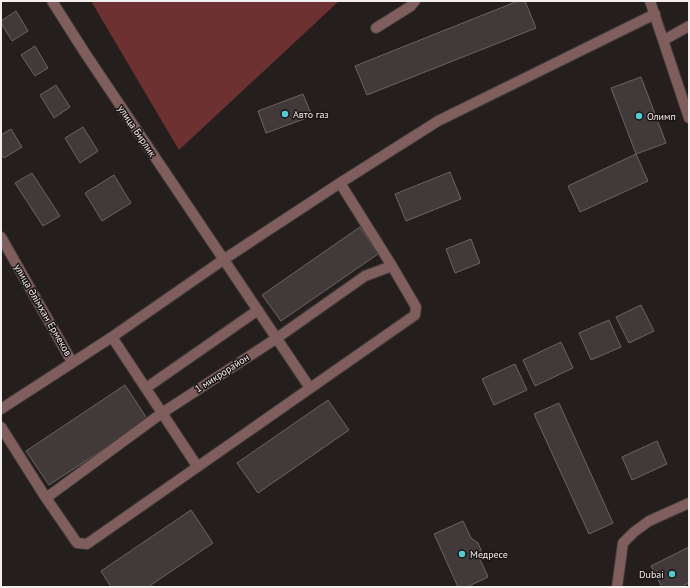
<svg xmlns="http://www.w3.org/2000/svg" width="690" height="588" viewBox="0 0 690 588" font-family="'PT Sans',sans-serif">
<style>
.green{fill:#6e3131}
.building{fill:#423a3a;stroke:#6c6464}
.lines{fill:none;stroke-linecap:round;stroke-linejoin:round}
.minor-casing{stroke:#413b3a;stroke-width:12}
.minor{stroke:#7f5e5d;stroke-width:10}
.poi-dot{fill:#51ccd4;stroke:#1b1414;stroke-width:1.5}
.labels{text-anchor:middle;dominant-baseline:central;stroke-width:3;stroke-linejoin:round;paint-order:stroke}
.poi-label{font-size:10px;fill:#f4efef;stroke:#1b1414;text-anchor:start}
.street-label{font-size:10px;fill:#f4efef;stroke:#1b1414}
</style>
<rect width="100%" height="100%" fill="#241e1d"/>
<!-- green -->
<path class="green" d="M 91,1 L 339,1 L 179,150 Z"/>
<!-- building -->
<path class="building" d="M 518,1 L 525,1 L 536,28 L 367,95 L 355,66 Z
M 16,11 L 28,31 L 12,41 L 1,23 L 1,21 Z
M 35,46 L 48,68 L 35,76 L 21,55 Z
M 641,77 L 666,143 L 636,154 L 611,88 Z
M 56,85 L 70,107 L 54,118 L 40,95 Z
M 303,94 L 312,116 L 266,133 L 258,111 Z
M 83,127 L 98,151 L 80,163 L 65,138 Z
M 11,129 L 22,147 L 4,158 L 1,154 L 1,135 Z
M 636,154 L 648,181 L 580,212 L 568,186 Z
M 450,172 L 461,199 L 406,221 L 395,194 Z
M 32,173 L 60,216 L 43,226 L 15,183 Z
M 114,175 L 131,203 L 102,221 L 85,193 Z
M 360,227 L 378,254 L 281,321 L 262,295 Z
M 471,239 L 480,263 L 455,273 L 446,249 Z
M 641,305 L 654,331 L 629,343 L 616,317 Z
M 609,320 L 621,347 L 591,360 L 579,333 Z
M 561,342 L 573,368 L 535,386 L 523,360 Z
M 515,364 L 527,390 L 494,405 L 482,379 Z
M 125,385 L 148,420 L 49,485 L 26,451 Z
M 328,400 L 349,430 L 258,493 L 237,463 Z
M 559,403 L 613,523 L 589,534 L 534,414 Z
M 657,441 L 667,464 L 632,480 L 622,457 Z
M 191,510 L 213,543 L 148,587 L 111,587 L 101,571 Z
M 463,521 L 471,538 L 478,543 L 481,550 L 480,559 L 488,577 L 467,587 L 458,587 L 434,534 Z
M 689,547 L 689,583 L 681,587 L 662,587 L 651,566 Z"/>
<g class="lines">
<defs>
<path id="minor" d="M 52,1 L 85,53 L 310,388
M 650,1 L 689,118
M 376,28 L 411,6 L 415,1
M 664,40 L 689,26
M 1,237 L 72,362
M 112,337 L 197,466
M 146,388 L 258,310
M 1,409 L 112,337 L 223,260 L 340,183 L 438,121 L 655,14
M 1,427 L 46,498 L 162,413 L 277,338 L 365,276 L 392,266 L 340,183
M 46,498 L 77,543 L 87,544 L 415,315 L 416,307 L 392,266
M 617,587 L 623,543 L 634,532 L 649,521 L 689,503"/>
</defs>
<!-- minor casing -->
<use href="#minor" class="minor-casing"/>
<!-- minor -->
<use href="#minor" class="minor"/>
</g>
<!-- markers -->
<g class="poi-dot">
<circle cx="285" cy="114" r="4"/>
<circle cx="639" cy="116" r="4"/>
<circle cx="462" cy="554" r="4"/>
<circle cx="672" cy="574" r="4"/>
</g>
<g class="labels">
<!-- poi labels -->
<g class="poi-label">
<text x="293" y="114">Авто газ</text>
<text x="647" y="116">Олимп</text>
<text x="470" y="554">Медресе</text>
<text x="664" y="574" text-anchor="end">Dubai</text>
</g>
<!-- street labels -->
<g class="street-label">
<text transform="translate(137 131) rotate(56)">улица Бирлик</text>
<text transform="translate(43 310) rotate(60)">улица Әлімхан Ермеков</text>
<text transform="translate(222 373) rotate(-33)">1 микрорайон</text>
</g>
</g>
<!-- border -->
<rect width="690" height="588" fill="none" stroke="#f4efef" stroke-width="4"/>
</svg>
